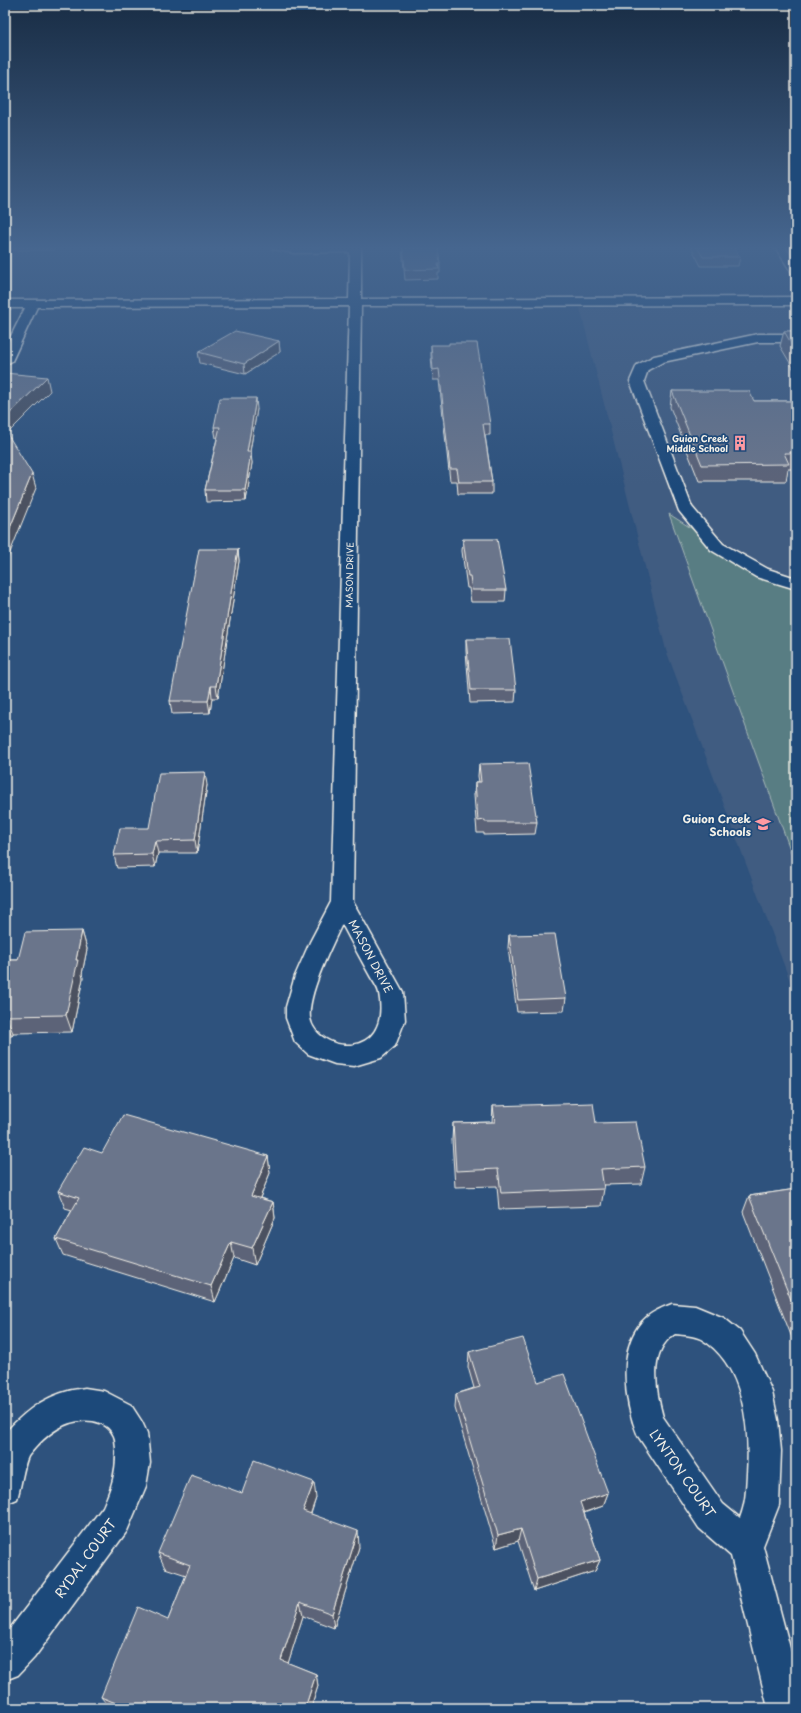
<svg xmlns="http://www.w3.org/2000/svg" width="801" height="1713" viewBox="0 0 801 1713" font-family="'Playpen Sans',sans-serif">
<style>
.built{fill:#405c81}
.green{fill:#587d83;stroke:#a6b7b6}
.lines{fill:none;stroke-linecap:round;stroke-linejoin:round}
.minor-casing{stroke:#f4f1e8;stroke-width:3}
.minor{fill:#1f4a7a;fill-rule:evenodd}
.wall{fill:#5c6478;stroke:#f4f1e8}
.shaded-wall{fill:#4b5161;stroke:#f4f1e8}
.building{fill:#6b748b;stroke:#f4f1e8}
.labels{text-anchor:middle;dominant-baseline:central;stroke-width:3.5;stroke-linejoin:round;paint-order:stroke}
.far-poi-label{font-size:9px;font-weight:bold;fill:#f4f1e8;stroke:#1f4a7a;text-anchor:end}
.far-street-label{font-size:9px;fill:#f4f1e8;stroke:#1f4a7a}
.poi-label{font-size:11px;font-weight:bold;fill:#f4f1e8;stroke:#1f4a7a;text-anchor:end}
.street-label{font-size:11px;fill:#f4f1e8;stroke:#1f4a7a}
.near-street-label{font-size:13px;fill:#f4f1e8;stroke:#1f4a7a}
</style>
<rect width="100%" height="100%" fill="#2e527d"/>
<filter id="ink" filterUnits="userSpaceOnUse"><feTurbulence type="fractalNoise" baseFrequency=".025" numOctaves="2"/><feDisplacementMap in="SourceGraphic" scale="8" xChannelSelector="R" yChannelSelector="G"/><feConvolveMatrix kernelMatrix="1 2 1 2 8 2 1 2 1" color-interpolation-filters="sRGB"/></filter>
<g filter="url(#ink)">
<!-- built -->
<path class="built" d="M 796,307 L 796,997 L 666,650 L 580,308 Z"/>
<!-- green -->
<path class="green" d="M 669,514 L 762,573 L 796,584 L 796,866 Z"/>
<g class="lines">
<defs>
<path id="minor" d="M 272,247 L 361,247 L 361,299 L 796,297 L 796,305 L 361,306 L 353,902 L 403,992 L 405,1020 L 395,1046 L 381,1058 L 354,1066 L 335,1064 L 308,1054 L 295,1042 L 286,1018 L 286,1007 L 295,976 L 310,942 L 331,902 L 349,306 L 37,307 L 12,361 L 5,365 L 5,348 L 25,308 L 5,308 L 5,300 L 349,299 L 350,252 L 294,253 L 273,249 ZM 342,924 C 351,941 360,958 369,974 C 372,980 378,987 379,993 C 392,1063 316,1053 310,1018 C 307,995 332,945 342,924 Z
M 775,247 L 785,247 L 796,263 L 796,274 L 792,273 Z
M 758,334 L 796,334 L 796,342 L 758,342 L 663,362 L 648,370 L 644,381 L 692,507 L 723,544 L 768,569 L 796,578 L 796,589 L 756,577 L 711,550 L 679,511 L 630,381 L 637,365 L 654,356 Z
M 672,1304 L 695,1306 L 724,1318 L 740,1331 L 755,1354 L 772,1392 L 778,1420 L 781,1451 L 779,1505 L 763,1546 L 796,1671 L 796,1708 L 768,1708 L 731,1556 L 699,1528 L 638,1436 C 624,1403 616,1343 647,1317 C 654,1311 664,1307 672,1304 ZM 675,1334 C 684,1335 693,1335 701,1339 C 745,1364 750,1430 747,1474 C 746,1490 746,1503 740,1518 L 723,1504 L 663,1417 C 656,1392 648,1350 675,1334 Z
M 85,1388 L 104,1391 L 131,1405 L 142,1422 L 147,1433 L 150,1463 L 146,1486 L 127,1531 L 34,1658 L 18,1675 L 5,1680 L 5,1635 L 103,1507 C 112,1487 117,1470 116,1448 C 115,1444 116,1440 114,1436 C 110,1427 103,1423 93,1421 C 66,1417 45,1435 29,1455 C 24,1461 21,1488 17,1499 L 5,1504 L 5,1433 C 28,1408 50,1392 85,1388 Z"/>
</defs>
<!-- minor casing -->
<use href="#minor" class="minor-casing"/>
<!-- minor -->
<use href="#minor" class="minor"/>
</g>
<!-- wall -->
<path class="wall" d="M 5,247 L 55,247 L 53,250 L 5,250 Z
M 402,247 L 438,247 L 440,264 L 440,273 L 438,273 L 438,279 L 405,280 Z
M 691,247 L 733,247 L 740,257 L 738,266 L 701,266 Z
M 784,331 L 796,331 L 796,373 L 780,346 Z
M 279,341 L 280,352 L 245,374 L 200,363 L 198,352 Z
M 431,345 L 490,424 L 490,435 L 485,435 L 492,482 L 492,494 L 458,494 L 457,481 L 450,481 L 439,380 L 433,380 L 431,356 Z
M 672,391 L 754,401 L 796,401 L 796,469 L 788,469 L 786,481 L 699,481 L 670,407 Z
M 257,409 L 250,452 L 252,463 L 246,501 L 206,502 L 205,490 L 217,438 L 216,438 L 214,427 Z
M 463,539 L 506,590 L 505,602 L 471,602 L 469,588 L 467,588 L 462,551 Z
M 238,549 L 239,561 L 218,698 L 212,698 L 210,713 L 172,714 L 170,701 Z
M 466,639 L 516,690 L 515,702 L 470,703 L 466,651 Z
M 479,764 L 537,822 L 535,834 L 484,835 L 484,833 L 477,833 L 474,795 L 475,782 L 479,782 L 478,776 Z
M 207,785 L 197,853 L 158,853 L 155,867 L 117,868 L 114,855 L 149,828 Z
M 82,931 L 87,949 L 82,974 L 83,978 L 72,1032 L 13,1033 L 12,1036 L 5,1036 L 5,960 L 18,960 Z
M 509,935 L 566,998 L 564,1011 L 517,1012 L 508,948 Z
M 493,1106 L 596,1123 L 645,1167 L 641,1184 L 604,1185 L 604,1189 L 601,1206 L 499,1209 L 497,1186 L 455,1187 L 452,1140 L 453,1123 L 492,1122 Z
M 268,1156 L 270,1173 L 260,1198 L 273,1202 L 275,1218 L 255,1265 L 234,1258 L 215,1302 L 63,1255 L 56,1239 L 72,1210 L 65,1208 L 58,1191 Z
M 796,1189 L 796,1348 L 743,1212 L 749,1196 Z
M 469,1352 L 538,1382 L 608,1493 L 603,1506 L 584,1513 L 600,1560 L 595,1571 L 534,1591 L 518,1541 L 496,1548 L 455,1408 L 456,1394 L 474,1388 L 468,1367 Z
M 242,1493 L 316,1498 L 311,1514 L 359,1547 L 334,1628 L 303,1616 L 288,1663 L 316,1674 L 318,1686 L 311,1708 L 110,1708 L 101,1697 L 168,1620 L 186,1575 L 165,1568 L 158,1553 Z"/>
<!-- shaded-wall -->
<path class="shaded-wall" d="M 279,341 L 280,352 L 245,374 L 244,364 Z
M 47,377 L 50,391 L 5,436 L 5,418 Z
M 256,398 L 257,409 L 248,463 L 247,452 Z
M 251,452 L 252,463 L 246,501 L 245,490 Z
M 32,474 L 36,488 L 5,565 L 5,540 Z
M 238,549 L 239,561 L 218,698 L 216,686 Z
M 211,686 L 212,698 L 210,713 L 208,701 Z
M 205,772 L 207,785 L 197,853 L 195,840 Z
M 155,841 L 158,853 L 155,867 L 152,854 Z
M 82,931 L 87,949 L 82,974 L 83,978 L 72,1032 L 66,1015 L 76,960 Z
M 6,1016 L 13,1033 L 12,1036 L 5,1019 Z
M 268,1156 L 270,1173 L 254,1212 L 251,1196 Z
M 273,1202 L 275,1218 L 255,1265 L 252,1248 Z
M 231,1242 L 234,1258 L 215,1302 L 211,1286 Z
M 314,1482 L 316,1498 L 306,1527 L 303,1511 Z
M 608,1493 L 603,1506 L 576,1515 L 580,1502 Z
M 521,1529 L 518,1541 L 496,1548 L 498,1535 Z
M 358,1531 L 359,1547 L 334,1628 L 332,1614 Z
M 600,1560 L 595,1571 L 534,1591 L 537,1579 Z
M 300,1602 L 303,1616 L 285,1673 L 281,1660 Z
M 316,1674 L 318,1686 L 311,1708 L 305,1708 Z"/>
<!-- building -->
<path class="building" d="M 403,247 L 438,247 L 440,264 L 438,264 L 439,269 L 405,270 Z
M 697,247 L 733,247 L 740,257 L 703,257 Z
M 235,331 L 279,341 L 244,364 L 198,352 Z
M 784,331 L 796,331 L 796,352 Z
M 449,343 L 477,343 L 490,424 L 483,424 L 492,482 L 459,482 L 457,469 L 450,469 L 439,369 L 433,370 L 431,345 L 449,345 Z
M 5,373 L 47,377 L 5,418 Z
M 672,391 L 749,391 L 754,401 L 796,401 L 796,453 L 784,453 L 789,464 L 702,465 Z
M 220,398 L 256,398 L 247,452 L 251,452 L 245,490 L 205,490 L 220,427 L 214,427 Z
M 5,430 L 32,474 L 5,540 Z
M 463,539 L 497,539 L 506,590 L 472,590 L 470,576 L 468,576 Z
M 199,549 L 238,549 L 216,686 L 211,686 L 208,701 L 170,701 Z
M 466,639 L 510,639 L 516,690 L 471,690 Z
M 528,763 L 537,822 L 485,822 L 485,820 L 478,821 L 475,782 L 481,782 L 479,764 Z
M 205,772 L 195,840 L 155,841 L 152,854 L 114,855 L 120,828 L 149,828 L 159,773 Z
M 82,931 L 76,960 L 78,960 L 66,1015 L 6,1016 L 5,1019 L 5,960 L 18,960 L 25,932 Z
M 555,934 L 566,998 L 518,1000 L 509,935 Z
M 593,1103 L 596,1123 L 636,1122 L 645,1167 L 601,1169 L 604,1189 L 501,1193 L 498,1169 L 456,1171 L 453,1123 L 495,1122 L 493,1106 Z
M 123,1115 L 268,1156 L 251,1196 L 273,1202 L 252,1248 L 231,1242 L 211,1286 L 56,1239 L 79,1198 L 58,1191 L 84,1147 L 102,1153 Z
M 796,1189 L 796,1312 L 749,1196 Z
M 523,1338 L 538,1382 L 564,1374 L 608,1493 L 580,1502 L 600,1560 L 537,1579 L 521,1529 L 498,1535 L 456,1394 L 480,1387 L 469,1352 Z
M 254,1460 L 314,1482 L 303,1511 L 358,1531 L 332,1614 L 300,1602 L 281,1660 L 316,1674 L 305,1708 L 128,1708 L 101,1697 L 138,1607 L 168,1620 L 190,1565 L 158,1553 L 191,1475 L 242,1493 Z"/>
</g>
<!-- sky -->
<linearGradient id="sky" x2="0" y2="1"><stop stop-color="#192d45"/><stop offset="0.51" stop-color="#46668f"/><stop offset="1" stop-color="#46668f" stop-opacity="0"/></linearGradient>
<rect width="801" height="486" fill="url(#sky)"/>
<!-- icons -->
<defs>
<symbol id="building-bare" viewBox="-9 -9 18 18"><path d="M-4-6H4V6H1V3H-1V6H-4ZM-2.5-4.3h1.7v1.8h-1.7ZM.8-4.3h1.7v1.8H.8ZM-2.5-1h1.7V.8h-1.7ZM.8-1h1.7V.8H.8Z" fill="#ff9aa2" stroke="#1f4a7a" stroke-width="2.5" paint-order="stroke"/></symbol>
<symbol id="school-bare" viewBox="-9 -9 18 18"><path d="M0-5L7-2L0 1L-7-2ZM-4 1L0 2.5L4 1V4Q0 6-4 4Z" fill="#ff9aa2" stroke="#1f4a7a" stroke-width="2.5" paint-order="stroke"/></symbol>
</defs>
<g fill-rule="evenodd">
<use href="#building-bare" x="729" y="432" width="22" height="22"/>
<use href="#school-bare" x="752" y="813" width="22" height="22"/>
</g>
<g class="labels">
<!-- far-poi labels -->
<g class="far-poi-label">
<text x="728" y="438">Guion Creek<tspan x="728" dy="10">Middle School</tspan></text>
</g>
<!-- far-street labels -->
<g class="far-street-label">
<text transform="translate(349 575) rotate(-89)">MASON DRIVE</text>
</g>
<!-- poi labels -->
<g class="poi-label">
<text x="751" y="818">Guion Creek<tspan x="751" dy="13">Schools</tspan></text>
</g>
<!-- street labels -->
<g class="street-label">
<text transform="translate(371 956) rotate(62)">MASON DRIVE</text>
</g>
<!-- near-street labels -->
<g class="near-street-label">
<text transform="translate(683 1473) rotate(55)">LYNTON COURT</text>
<text transform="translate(85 1558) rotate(-54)">RYDAL COURT</text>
</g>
</g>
<!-- margin -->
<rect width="801" height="1713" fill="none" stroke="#1f4a7a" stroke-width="20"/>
<rect x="10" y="10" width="781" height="1693" fill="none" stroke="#f4f1e8" stroke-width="1.5" filter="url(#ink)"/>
</svg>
